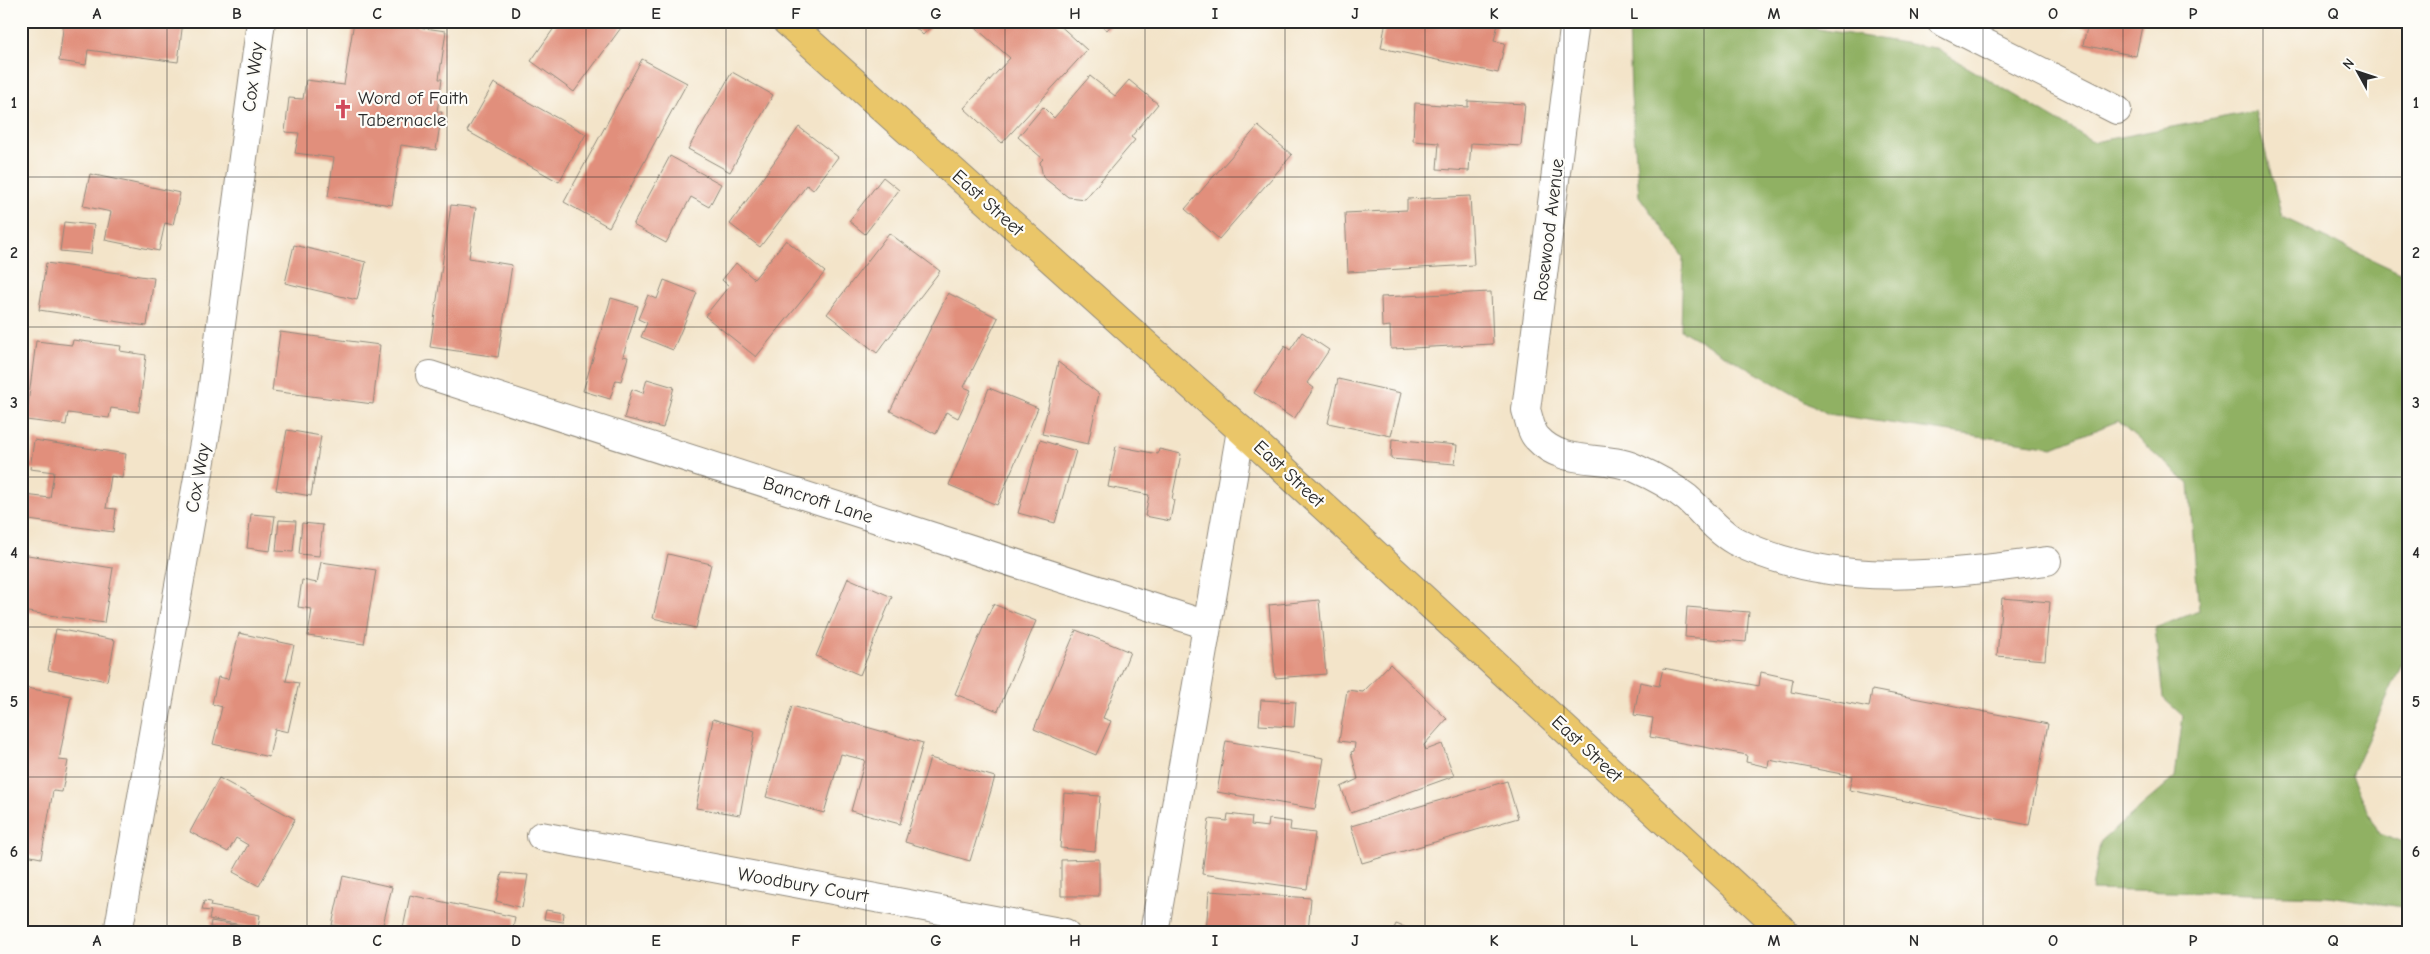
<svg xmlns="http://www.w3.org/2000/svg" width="2430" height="954" viewBox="0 0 2430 954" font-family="'Comic Neue',sans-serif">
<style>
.forest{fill:#90b164;stroke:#5e6e48}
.building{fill:#e18f7b}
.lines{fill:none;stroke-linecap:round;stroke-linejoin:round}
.minor-casing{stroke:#8f887a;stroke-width:30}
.major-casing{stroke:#8f887a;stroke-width:30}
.minor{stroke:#fff;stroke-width:28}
.major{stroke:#eac669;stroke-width:28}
.grid{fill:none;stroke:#2b2b2b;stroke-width:1;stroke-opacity:0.55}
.labels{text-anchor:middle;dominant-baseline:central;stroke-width:4.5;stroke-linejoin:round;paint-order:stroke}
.street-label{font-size:19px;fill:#2b2b2b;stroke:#fdfcf7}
.poi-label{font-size:19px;fill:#2b2b2b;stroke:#fdfcf7;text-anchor:start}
.neatline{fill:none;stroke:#2b2b2b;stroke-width:2}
.grid-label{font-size:16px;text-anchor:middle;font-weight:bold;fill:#2b2b2b}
</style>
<rect width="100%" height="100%" fill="#fdfcf7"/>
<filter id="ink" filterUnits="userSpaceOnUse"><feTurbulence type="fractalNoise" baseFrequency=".02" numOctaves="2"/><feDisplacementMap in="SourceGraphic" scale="10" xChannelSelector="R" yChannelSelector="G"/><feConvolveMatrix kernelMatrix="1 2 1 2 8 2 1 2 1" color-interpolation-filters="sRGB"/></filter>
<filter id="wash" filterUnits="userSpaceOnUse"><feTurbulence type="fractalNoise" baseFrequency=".0096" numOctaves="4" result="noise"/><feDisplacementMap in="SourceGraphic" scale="20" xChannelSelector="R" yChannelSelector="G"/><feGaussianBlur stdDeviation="1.12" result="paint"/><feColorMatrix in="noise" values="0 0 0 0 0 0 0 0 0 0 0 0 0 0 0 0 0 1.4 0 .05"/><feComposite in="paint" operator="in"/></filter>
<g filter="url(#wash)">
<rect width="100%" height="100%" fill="#f3e4c9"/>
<!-- forest -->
<path class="forest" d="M 1629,21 L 1769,21 L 1935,48 L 2094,142 L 2255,111 L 2282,217 L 2409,277 L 2409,649 L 2351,776 L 2379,833 L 2409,844 L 2409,908 L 2328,896 L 2092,890 L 2100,842 L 2175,777 L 2183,716 L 2163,698 L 2155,628 L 2199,611 L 2189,484 L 2118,421 L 2053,447 L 1828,414 L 1681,330 L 1683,257 L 1639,196 L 1631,96 Z"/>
<g id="blocks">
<!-- building -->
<path class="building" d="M 64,21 L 183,21 L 178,62 L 88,50 L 86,65 L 59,61 Z
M 354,21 L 418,21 L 417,27 L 446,31 L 439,79 L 442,79 L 437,112 L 442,112 L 436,150 L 401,145 L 392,205 L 328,196 L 334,158 L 295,153 L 299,133 L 285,132 L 289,98 L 303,99 L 306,80 L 344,85 Z
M 559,21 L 626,21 L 574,92 L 531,61 Z
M 908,21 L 936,21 L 923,35 Z
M 968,21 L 1055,21 L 1087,50 L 1002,143 L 964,108 L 1010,58 Z
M 1096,21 L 1115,21 L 1107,30 Z
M 1386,21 L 1487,21 L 1498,24 L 1494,41 L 1505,43 L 1498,73 L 1381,48 Z
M 2080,21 L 2143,21 L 2136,56 L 2083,45 L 2087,28 L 2079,26 Z
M 642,59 L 687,83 L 609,227 L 564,202 Z
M 732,72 L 773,95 L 730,172 L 688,149 Z
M 1090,76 L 1115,96 L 1129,80 L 1158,104 L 1131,137 L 1135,140 L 1085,199 L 1068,197 L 1043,177 L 1040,162 L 1043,159 L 1018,137 L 1043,107 L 1054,118 Z
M 494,83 L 586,134 L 559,182 L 467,131 Z
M 1468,101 L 1525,104 L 1521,146 L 1471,143 L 1469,171 L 1437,169 L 1439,143 L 1413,141 L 1415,103 L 1468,107 Z
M 1258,126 L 1292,155 L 1219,239 L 1185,209 Z
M 799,127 L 838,157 L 813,190 L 807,185 L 760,247 L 730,224 Z
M 670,156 L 721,184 L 709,207 L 691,197 L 666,243 L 633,225 Z
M 90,174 L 180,193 L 173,225 L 165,223 L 159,251 L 105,240 L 111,212 L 83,206 Z
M 883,177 L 899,190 L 865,234 L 849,221 Z
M 1470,196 L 1474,265 L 1348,272 L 1345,213 L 1407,210 L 1407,199 Z
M 451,205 L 476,208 L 469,258 L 512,265 L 498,357 L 430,347 Z
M 64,222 L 94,225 L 91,254 L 60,251 Z
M 889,233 L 940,271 L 877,353 L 827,314 Z
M 786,240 L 825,272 L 756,357 L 705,316 L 729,286 L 722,280 L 736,263 L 754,279 Z
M 294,245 L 366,262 L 357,300 L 285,283 Z
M 46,263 L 154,278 L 147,326 L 39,310 Z
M 664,280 L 697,293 L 673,350 L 641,337 L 647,323 L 638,319 L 648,295 L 657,299 Z
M 1491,292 L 1493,344 L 1391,349 L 1390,326 L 1382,327 L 1381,297 Z
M 948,293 L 998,318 L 964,387 L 971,390 L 958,418 L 946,412 L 936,434 L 890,411 Z
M 611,298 L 638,306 L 623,356 L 628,357 L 621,381 L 616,380 L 610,399 L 583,391 Z
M 280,332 L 380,345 L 373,404 L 272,391 Z
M 1302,332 L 1329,350 L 1307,383 L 1314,388 L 1294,419 L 1254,393 L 1285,346 L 1290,350 Z
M 73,340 L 121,346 L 120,351 L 146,355 L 139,412 L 111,408 L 109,418 L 68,413 L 66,425 L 26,420 L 36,341 L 72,345 Z
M 1058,362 L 1099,394 L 1088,444 L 1042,434 Z
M 647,379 L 674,387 L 663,428 L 624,418 L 632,389 L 643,393 Z
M 1338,379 L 1401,393 L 1391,436 L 1328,423 Z
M 989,388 L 1038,408 L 997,505 L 949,485 Z
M 287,430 L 321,436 L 311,496 L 276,490 Z
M 1392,439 L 1457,445 L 1455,464 L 1391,459 Z
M 34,440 L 126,454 L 122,478 L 111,476 L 106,508 L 116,509 L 113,532 L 22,519 L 25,495 L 50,498 L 54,472 L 30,469 Z
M 1040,440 L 1076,451 L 1055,523 L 1018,513 Z
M 1116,446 L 1158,454 L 1159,449 L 1181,454 L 1172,499 L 1174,500 L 1170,521 L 1145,516 L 1149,495 L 1108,487 Z
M 251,514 L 275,516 L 270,551 L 247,548 Z
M 279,520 L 296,521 L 293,552 L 276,551 Z
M 302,523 L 323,525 L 319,556 L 299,554 Z
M 21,554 L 113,568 L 104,623 L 21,611 Z
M 668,554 L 711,564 L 696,628 L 653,618 Z
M 321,562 L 376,570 L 364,644 L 308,636 L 312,609 L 298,607 L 302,580 L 317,583 Z
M 848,578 L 892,597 L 860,675 L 816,656 Z
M 2002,598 L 2050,602 L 2045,660 L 1997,656 Z
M 1319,600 L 1326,674 L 1275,678 L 1269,605 Z
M 993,604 L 1036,621 L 998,711 L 955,694 Z
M 1687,607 L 1749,612 L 1746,642 L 1685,637 Z
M 56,629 L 115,640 L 107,681 L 48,670 Z
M 1076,630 L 1130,652 L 1103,718 L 1111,721 L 1096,755 L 1034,729 Z
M 239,633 L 294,645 L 286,681 L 299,683 L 288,732 L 275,729 L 269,757 L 213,744 L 222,707 L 212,704 L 218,677 L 228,679 Z
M 1390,664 L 1447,719 L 1424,745 L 1426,750 L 1442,744 L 1454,776 L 1351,813 L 1341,787 L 1358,779 L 1351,752 L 1354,751 L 1355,743 L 1339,741 L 1347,690 L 1363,692 Z
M 1663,668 L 1759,686 L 1761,672 L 1793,679 L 1791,692 L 1869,707 L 1872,690 L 2048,724 L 2029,825 L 1849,790 L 1852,776 L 1769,760 L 1768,767 L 1746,762 L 1747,755 L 1650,737 L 1653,718 L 1634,715 L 1640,682 L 1659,686 Z
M 21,687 L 71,696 L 59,760 L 68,761 L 62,792 L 53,791 L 41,858 L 21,854 Z
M 1261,700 L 1296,702 L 1294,727 L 1259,725 Z
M 792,706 L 923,743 L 900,824 L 851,811 L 865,760 L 841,754 L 824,813 L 766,797 Z
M 713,719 L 755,731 L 740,815 L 696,808 Z
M 1226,741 L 1324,758 L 1315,809 L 1217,792 Z
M 930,758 L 995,777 L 970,861 L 905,842 Z
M 219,778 L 295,819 L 259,886 L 233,872 L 248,845 L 236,838 L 228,852 L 190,832 Z
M 1507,781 L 1518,818 L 1362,863 L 1351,826 Z
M 1064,793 L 1100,796 L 1095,851 L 1060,848 Z
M 1228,814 L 1252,817 L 1251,825 L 1268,827 L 1269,819 L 1291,822 L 1290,830 L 1315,833 L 1307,889 L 1202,874 L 1209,819 L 1227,821 Z
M 1099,859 L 1099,896 L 1061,896 L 1061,860 Z
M 502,873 L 528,875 L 522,908 L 496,901 Z
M 343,876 L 392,887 L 381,933 L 365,933 L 332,925 Z
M 1209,891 L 1311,898 L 1308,933 L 1206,933 Z
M 410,895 L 515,917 L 512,933 L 402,933 Z
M 204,901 L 211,902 L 210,906 L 260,915 L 258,928 L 209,919 L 211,911 L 202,910 Z
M 546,910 L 564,913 L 563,922 L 544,919 Z
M 211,921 L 267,931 L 267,933 L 217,933 L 217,929 L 210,927 Z
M 1396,924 L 1420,933 L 1392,933 Z"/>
</g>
</g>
<g filter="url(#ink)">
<use href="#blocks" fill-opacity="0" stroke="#8f887a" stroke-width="1"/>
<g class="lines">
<defs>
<path id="minor" d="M 1575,21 L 1526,410 C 1529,418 1531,432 1537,438 C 1563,467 1603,454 1635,468 C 1653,476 1672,486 1687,498 C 1703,512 1717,531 1735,541 C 1831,590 1945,575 2047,561
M 1941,21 L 2117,110
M 430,375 L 1207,625
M 541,836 L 1065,933
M 118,933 L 209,415 L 261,21
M 1154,933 L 1241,430"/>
<path id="major" d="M 786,21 L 1241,430 L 1786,933"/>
</defs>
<!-- minor casing -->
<use href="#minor" class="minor-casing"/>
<!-- major casing -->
<use href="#major" class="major-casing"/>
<!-- minor -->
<use href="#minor" class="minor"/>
<!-- major -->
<use href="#major" class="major"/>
</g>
</g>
<!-- grid -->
<path class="grid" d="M 167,21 L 167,933M 307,21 L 307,933M 447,21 L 447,933M 586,21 L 586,933M 726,21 L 726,933M 866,21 L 866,933M 1005,21 L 1005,933M 1145,21 L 1145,933M 1285,21 L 1285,933M 1425,21 L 1425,933M 1564,21 L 1564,933M 1704,21 L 1704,933M 1844,21 L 1844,933M 1983,21 L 1983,933M 2123,21 L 2123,933M 2263,21 L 2263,933M 21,177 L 2409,177M 21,327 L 2409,327M 21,477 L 2409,477M 21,627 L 2409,627M 21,777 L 2409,777"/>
<!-- icons -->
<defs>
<symbol id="church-bare" viewBox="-9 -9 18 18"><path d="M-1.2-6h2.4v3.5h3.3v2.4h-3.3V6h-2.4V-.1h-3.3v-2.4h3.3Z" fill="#d1495b" stroke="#fdfcf7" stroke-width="2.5" paint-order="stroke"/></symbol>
</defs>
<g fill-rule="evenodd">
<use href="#church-bare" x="329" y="95" width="28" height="28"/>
</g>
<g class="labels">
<!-- street labels -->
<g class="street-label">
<text transform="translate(253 77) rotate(-83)">Cox Way</text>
<text transform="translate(988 203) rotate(42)">East Street</text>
<text transform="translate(1549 230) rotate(-83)">Rosewood Avenue</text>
<text transform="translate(1289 474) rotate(43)">East Street</text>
<text transform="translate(198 478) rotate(-80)">Cox Way</text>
<text transform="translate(818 500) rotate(18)">Bancroft Lane</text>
<text transform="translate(1587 749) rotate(43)">East Street</text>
<text transform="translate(803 885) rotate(10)">Woodbury Court</text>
</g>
<!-- poi labels -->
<g class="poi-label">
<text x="358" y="98">Word of Faith<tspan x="358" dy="22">Tabernacle</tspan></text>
</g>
</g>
<!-- margin -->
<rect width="2430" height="954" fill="none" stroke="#fdfcf7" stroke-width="55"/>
<!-- north arrow -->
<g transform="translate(2358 72) rotate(310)" stroke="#fdfcf7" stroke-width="4" paint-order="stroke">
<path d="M0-4L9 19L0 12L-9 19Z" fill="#2b2b2b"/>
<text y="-8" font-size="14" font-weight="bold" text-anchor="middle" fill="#2b2b2b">N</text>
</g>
<rect x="28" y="28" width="2374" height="898" class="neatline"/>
<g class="grid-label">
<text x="97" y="19">A</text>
<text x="237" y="19">B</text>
<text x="377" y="19">C</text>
<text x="516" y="19">D</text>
<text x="656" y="19">E</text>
<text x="796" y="19">F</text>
<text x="936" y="19">G</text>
<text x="1075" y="19">H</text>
<text x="1215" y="19">I</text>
<text x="1355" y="19">J</text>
<text x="1494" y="19">K</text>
<text x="1634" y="19">L</text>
<text x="1774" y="19">M</text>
<text x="1914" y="19">N</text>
<text x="2053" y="19">O</text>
<text x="2193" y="19">P</text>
<text x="2333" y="19">Q</text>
<text x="14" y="108">1</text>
<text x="2416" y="108">1</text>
<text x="14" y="258">2</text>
<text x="2416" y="258">2</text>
<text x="14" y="408">3</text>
<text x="2416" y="408">3</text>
<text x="14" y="558">4</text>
<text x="2416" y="558">4</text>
<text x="14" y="707">5</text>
<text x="2416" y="707">5</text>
<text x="14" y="857">6</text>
<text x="2416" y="857">6</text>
<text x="97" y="946">A</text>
<text x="237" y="946">B</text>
<text x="377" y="946">C</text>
<text x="516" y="946">D</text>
<text x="656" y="946">E</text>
<text x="796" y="946">F</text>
<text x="936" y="946">G</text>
<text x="1075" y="946">H</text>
<text x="1215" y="946">I</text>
<text x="1355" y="946">J</text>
<text x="1494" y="946">K</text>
<text x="1634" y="946">L</text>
<text x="1774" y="946">M</text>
<text x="1914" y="946">N</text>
<text x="2053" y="946">O</text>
<text x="2193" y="946">P</text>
<text x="2333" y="946">Q</text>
</g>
</svg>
